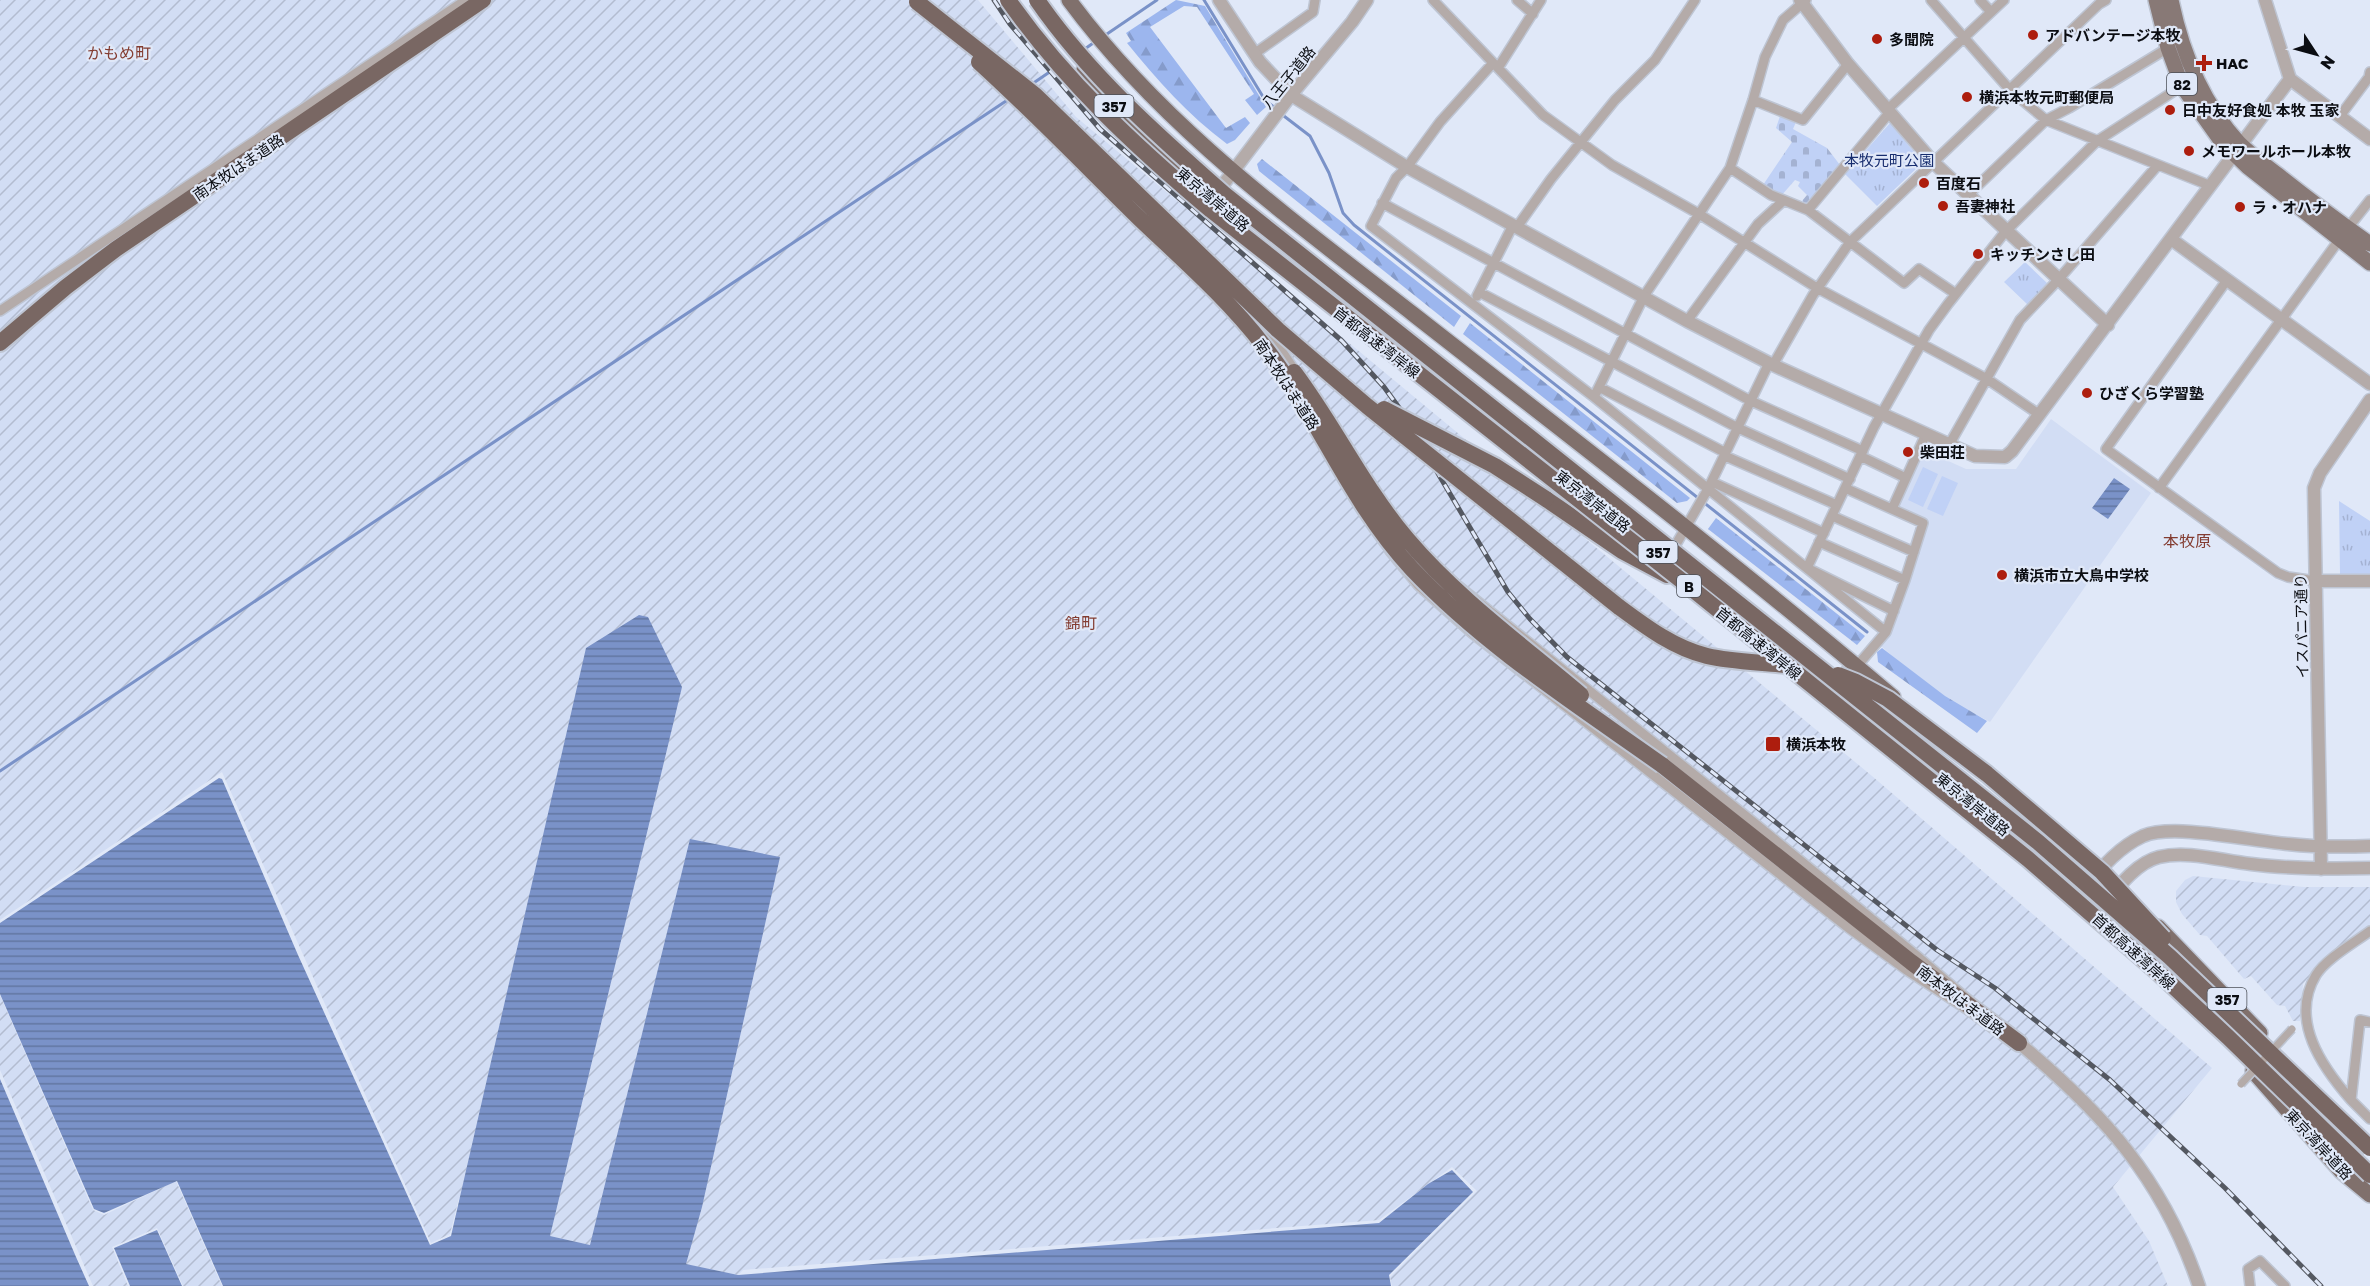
<svg xmlns="http://www.w3.org/2000/svg" width="2370" height="1286" viewBox="0 0 2370 1286" font-family="'Golos Text','Noto Sans JP',sans-serif">
<style>
.built{fill:#d2ddf4}
.industrial{fill:url(#industrial-furrows)}
.grass{fill:url(#grass-tufts)}
.forest{fill:url(#forest-firs)}
.cemetery{fill:url(#cemetery-stones)}
.pitch{fill:#c0d1f6}
.water{fill:url(#water-rules)}
.lines{fill:none;stroke-linecap:round;stroke-linejoin:round}
.stream{stroke:#7a92c8;stroke-width:3}
.minor-casing{stroke:#bec5d3;stroke-width:12}
.tertiary-casing{stroke:#bec5d3;stroke-width:15}
.primary-casing{stroke:#bec5d3;stroke-width:18}
.trunk-casing{stroke:#bec5d3;stroke-width:18}
.motorway-casing{stroke:#bec5d3;stroke-width:20}
.minor{stroke:#b4aba9;stroke-width:9}
.tertiary{stroke:#b4aba9;stroke-width:12}
.primary{stroke:#887976;stroke-width:15}
.trunk{stroke:#80706c;stroke-width:15}
.motorway{stroke:#796763;stroke-width:16}
.rail-casing{stroke:#545861;stroke-width:5}
.rail{stroke:#e0e8f8;stroke-width:3;stroke-dasharray:9;stroke-linecap:butt}
.pedestrian-bridge-casing{stroke:#bec5d3;stroke-width:10;stroke-linecap:butt}
.motorway-bridge-casing{stroke:#bec5d3;stroke-width:20;stroke-linecap:butt}
.pedestrian-bridge{stroke:#b4aba9;stroke-width:7}
.motorway-bridge{stroke:#796763;stroke-width:16}
.poi-dot{fill:#ad1d0e;stroke:#e0e8f8;stroke-width:2}
.labels{text-anchor:middle;dominant-baseline:central;stroke-width:4.5;stroke-linejoin:round;paint-order:stroke}
.shield{fill:#e0e8f8;stroke:#4b4f57;stroke-width:1.5}
.shield-label{font-size:14px;font-weight:bold;fill:#0b0d12}
.poi-label{font-size:15px;font-weight:bold;fill:#0b0d12;stroke:#e0e8f8;text-anchor:start}
.street-label{font-size:15px;fill:#0b0d12;stroke:#e0e8f8}
.park-label{font-size:15px;fill:#172d6e;stroke:#e0e8f8}
.neighbourhood-label{font-size:16px;fill:#833c31;stroke:#e0e8f8}
</style>
<defs>
<pattern id="industrial-furrows" width="10" height="10" patternUnits="userSpaceOnUse" patternTransform="scale(1.5)"><rect width="10" height="10" fill="#d2ddf4"/><path d="M-1 1l2-2M0 10L10 0M9 11l2-2" fill="none" stroke="#b3bcd0"/></pattern>
<pattern id="grass-tufts" width="24" height="20" patternUnits="userSpaceOnUse" patternTransform="scale(1.5)"><rect width="24" height="20" fill="#c0d1f6"/><path d="M3 7l-1-3M5 7V3M7 7l1-3M15 17l-1-3M17 17v-4M19 17l1-3" fill="none" stroke="#a4b2d2"/></pattern>
<pattern id="forest-firs" width="22" height="20" patternUnits="userSpaceOnUse" patternTransform="scale(1.5)"><rect width="22" height="20" fill="#9cb6ee"/><path d="M5 1l3.5 6h-7zM16 11l3.5 6h-7z" fill="#859bcb"/></pattern>
<pattern id="cemetery-stones" width="16" height="16" patternUnits="userSpaceOnUse" patternTransform="scale(1.5)"><rect width="16" height="16" fill="#c0d1f6"/><path d="M2 7V4a2 2 0 0 1 4 0v3zM10 15v-3a2 2 0 0 1 4 0v3z" fill="#a4b2d2"/></pattern>
<pattern id="water-rules" width="6" height="5" patternUnits="userSpaceOnUse" patternTransform="scale(1.5)"><rect width="6" height="5" fill="#7a92c8"/><path d="M0 2.5h6" fill="none" stroke="#6276a1"/></pattern>
</defs>
<rect width="100%" height="100%" fill="#e0e8f8"/>
<!-- built -->
<path class="built" d="M 2051,419 L 2151,493 L 1990,722 L 1931,690 L 1881,646 L 1893,629 L 1927,521 L 1898,507 L 1924,450 L 1966,469 L 2016,469 Z"/>
<!-- industrial -->
<path class="industrial" d="M 0,0 L 978,0 L 1076,117 L 1872,776 L 2212,1068 L 2113,1187 L 2149,1241 L 2168,1286 L 1392,1286 L 1390,1277 L 1477,1191 L 1452,1167 L 1379,1220 L 743,1270 L 738,1275 L 685,1264 L 592,1239 L 590,1245 L 550,1236 L 553,1221 L 459,1198 L 450,1234 L 431,1243 L 222,772 L 0,920 Z
M 2193,876 L 2304,887 L 2370,887 L 2370,927 L 2323,960 L 2303,984 L 2300,1021 L 2293,1021 L 2285,1006 L 2277,1005 L 2251,976 L 2244,979 L 2207,936 L 2200,935 L 2182,914 L 2176,902 L 2176,891 L 2185,880 Z
M 0,995 L 93,1210 L 104,1215 L 176,1181 L 222,1286 L 183,1286 L 157,1228 L 112,1247 L 128,1286 L 93,1286 L 0,1070 Z"/>
<!-- grass -->
<path class="grass" d="M 1890,123 L 1920,159 L 1918,167 L 1877,206 L 1845,174 Z
M 2025,262 L 2047,283 L 2028,305 L 2004,282 Z
M 2339,501 L 2370,521 L 2370,574 L 2340,574 Z"/>
<!-- forest -->
<path class="forest" d="M 1176,0 L 1205,6 L 1266,107 L 1257,115 L 1245,100 L 1254,94 L 1197,7 L 1184,6 L 1150,27 L 1226,128 L 1245,117 L 1250,123 L 1235,140 L 1227,144 C 1188,115 1157,80 1127,43 L 1131,41 L 1126,33 Z
M 1262,159 L 1461,316 L 1454,327 L 1259,171 L 1257,164 Z
M 1470,323 L 1690,498 L 1687,501 L 1677,503 L 1463,334 Z
M 1716,518 L 1865,636 L 1857,645 L 1708,529 Z
M 1882,648 L 1945,696 L 1987,721 L 1977,733 L 1878,662 L 1877,652 Z"/>
<!-- cemetery -->
<path class="cemetery" d="M 1780,116 L 1796,122 L 1793,129 L 1827,148 L 1840,165 L 1807,204 L 1802,201 L 1807,195 L 1798,186 L 1800,182 L 1795,180 L 1781,196 L 1763,185 L 1792,142 L 1776,128 Z"/>
<!-- pitch -->
<path class="pitch" d="M 1923,467 L 1938,474 L 1923,507 L 1908,500 Z
M 1942,476 L 1958,483 L 1943,516 L 1927,509 Z"/>
<!-- water -->
<path class="water" d="M 2114,478 L 2130,489 L 2108,519 L 2092,508 Z
M 639,615 L 648,617 L 682,687 L 550,1236 L 590,1245 L 690,839 L 780,857 L 702,1207 L 686,1264 L 738,1275 L 1379,1223 L 1428,1184 L 1452,1170 L 1473,1192 L 1389,1275 L 1391,1286 L 223,1286 L 177,1181 L 104,1213 L 94,1209 L 0,994 L 0,923 L 219,778 L 222,779 L 298,955 L 430,1245 L 451,1236 L 586,648 Z
M 0,1079 L 76,1257 L 89,1286 L 0,1286 Z
M 157,1230 L 182,1286 L 130,1286 L 114,1248 Z"/>
<g class="lines">
<!-- stream -->
<path class="stream" d="M 1204,0 L 1265,100 L 1275,108
M 1104,36 L 1157,0
M 1082,51 L 1096,41
M 1032,84 L 1054,69
M 1280,113 L 1310,136 L 1329,173 L 1343,213 L 1354,225 L 1867,632
M 0,771 L 1009,99"/>
<defs>
<path id="minor" d="M 1433,0 L 1543,115 L 1612,165 L 1699,214 L 1817,288 L 1987,379 L 2040,415
M 1517,0 L 1533,14
M 1931,0 L 2010,90 L 2046,120 L 2211,186
M 1980,0 L 1991,12
M 1254,54 L 1313,12 L 1315,0
M 1493,63 L 1440,122 L 1407,167 L 1396,178 L 1371,226 L 1594,397 L 1886,632
M 1498,68 L 1541,0
M 1753,100 L 1803,120 L 1848,64
M 1888,109 L 2004,0
M 2340,116 L 2369,77 L 2370,72
M 1730,168 L 1771,195 L 1808,210 L 1904,283 L 1919,269 L 1956,294
M 1967,196 L 2046,120 L 2069,108 L 2168,48
M 1382,203 L 1751,401 L 1863,451
M 1808,210 L 1890,112
M 1517,227 L 1551,179 L 1615,100 L 1655,60 L 1695,0
M 2348,228 L 2370,200
M 2227,280 L 2106,449 L 2278,573 L 2288,577 L 2316,581
M 1479,292 L 1738,428 L 1850,479
M 1477,296 L 1513,225
M 0,311 L 466,0
M 1244,311 L 1279,347 L 1297,374
M 1687,321 L 1758,224 L 1783,201
M 1773,365 L 1813,295 L 1850,242 L 2099,4 L 2106,0
M 1599,387 L 1726,453
M 1594,397 L 1644,296 L 1730,168 L 1753,100 L 1765,57 L 1783,20 L 1806,0
M 1949,445 L 2020,320 L 2058,280 L 2157,166
M 1725,456 L 1837,505
M 1860,456 L 1906,478
M 1712,482 L 1824,533
M 1845,488 L 1923,523 L 1905,580 L 1886,632 L 1857,666
M 2159,488 L 2339,240
M 1892,509 L 1926,434
M 1832,516 L 1914,552
M 1380,526 L 1417,553 L 1752,821 L 1917,956 L 2019,1043 L 1908,971 L 1846,926 L 1472,633 L 1418,585 L 1390,551 Z
M 1819,542 L 1905,580
M 1671,553 L 1708,489 L 1769,363
M 1894,611 L 1807,568 L 1874,427 L 1929,330 L 1948,304 L 2005,232 L 2097,141 L 2182,86
M 2370,1022 L 2360,1020 L 2351,1100 L 2370,1119
M 2351,1100 C 2322,1067 2289,1020 2316,975 C 2326,959 2354,943 2370,931
M 2250,1286 L 2248,1269 L 2260,1261 L 2285,1286"/>
<path id="tertiary" d="M 1219,0 L 1260,62 L 1291,95 L 1407,167 L 1687,321 L 1773,365 L 1975,456 L 2005,457 L 2012,451 L 2290,79
M 1800,0 L 1848,64 L 1933,162 L 2108,325
M 2265,0 L 2290,79 L 2370,139
M 1216,194 L 1291,95 L 1352,22 L 1367,0
M 2171,239 L 2370,384
M 2316,581 L 2370,581
M 2321,869 L 2314,488 L 2320,473 L 2370,400
M 2082,891 C 2100,870 2117,848 2143,836 C 2174,823 2251,841 2288,844 C 2315,847 2342,847 2370,846
M 2101,908 C 2116,890 2135,863 2159,857 C 2188,850 2222,861 2251,864 C 2290,869 2330,869 2370,868
M 2019,1043 C 2104,1114 2163,1179 2199,1286"/>
<path id="primary" d="M 2156,0 L 2168,48 L 2182,86 L 2221,141 L 2248,167 L 2370,263
M 2171,0 C 2182,53 2202,103 2239,143 C 2251,155 2265,165 2278,175 C 2308,199 2339,222 2370,244"/>
<path id="trunk" d="M 1069,0 C 1163,127 1290,218 1413,314 C 1574,440 1737,564 1893,697
M 1084,70 L 1129,123 L 1217,204
M 1929,769 L 2101,908 L 2142,945 L 2164,969
M 2158,927 L 2260,1033
M 2253,1071 L 2341,1171 L 2370,1195"/>
<path id="motorway" d="M 0,343 L 66,287 L 116,249 L 483,0
M 1546,499 L 1622,551 L 1667,575
M 1662,765 L 1911,962 L 2019,1043"/>
</defs>
<!-- minor casing -->
<use href="#minor" class="minor-casing"/>
<!-- tertiary casing -->
<use href="#tertiary" class="tertiary-casing"/>
<!-- primary casing -->
<use href="#primary" class="primary-casing"/>
<!-- trunk casing -->
<use href="#trunk" class="trunk-casing"/>
<!-- motorway casing -->
<use href="#motorway" class="motorway-casing"/>
<!-- minor -->
<use href="#minor" class="minor"/>
<!-- tertiary -->
<use href="#tertiary" class="tertiary"/>
<!-- primary -->
<use href="#primary" class="primary"/>
<!-- trunk -->
<use href="#trunk" class="trunk"/>
<!-- motorway -->
<use href="#motorway" class="motorway"/>
<defs>
<path id="rail" d="M 994,0 L 1010,24 L 1100,129 L 1342,341 L 1384,387 L 1400,409 L 1508,592 L 1530,619 L 1567,657 L 1937,950 L 1995,988 L 2110,1080 L 2225,1188 L 2321,1286"/>
</defs>
<!-- rail casing -->
<use href="#rail" class="rail-casing"/>
<!-- rail -->
<use href="#rail" class="rail"/>
<defs>
<path id="pedestrian-bridge" d="M 2241,1084 L 2292,1029"/>
<path id="motorway-bridge" d="M 1008,0 C 1065,81 1136,147 1211,210 L 1691,588 L 2028,859 L 2158,972 L 2229,1038 L 2370,1175
M 1037,0 C 1088,74 1157,135 1224,194 L 2038,842 L 2170,957 L 2370,1148
M 917,2 L 1035,95 L 1278,330 L 1367,406 L 1619,607 C 1646,627 1674,648 1707,656 C 1733,662 1760,662 1786,665
M 979,62 C 1034,112 1086,166 1139,218 C 1182,259 1228,299 1264,346 C 1319,417 1350,503 1412,569 C 1485,646 1576,704 1662,765
M 1294,372 C 1334,425 1363,487 1407,539 C 1457,598 1522,645 1581,695
M 1384,409 L 1495,466 L 1546,499
M 1838,675 L 1856,682 L 1888,699 L 1987,774 L 2102,872 L 2163,938"/>
</defs>
<!-- pedestrian-bridge casing -->
<use href="#pedestrian-bridge" class="pedestrian-bridge-casing"/>
<!-- motorway-bridge casing -->
<use href="#motorway-bridge" class="motorway-bridge-casing"/>
<!-- pedestrian-bridge -->
<use href="#pedestrian-bridge" class="pedestrian-bridge"/>
<!-- motorway-bridge -->
<use href="#motorway-bridge" class="motorway-bridge"/>
</g>
<!-- markers -->
<g class="poi-dot">
<circle cx="2033" cy="35" r="6"/>
<circle cx="1877" cy="39" r="6"/>
<path d="M2201 54h6v6h6v6h-6v6h-6v-6h-6v-6h6z"/>
<circle cx="1967" cy="97" r="6"/>
<circle cx="2170" cy="110" r="6"/>
<circle cx="2189" cy="151" r="6"/>
<circle cx="1924" cy="183" r="6"/>
<circle cx="1943" cy="206" r="6"/>
<circle cx="2240" cy="207" r="6"/>
<circle cx="1978" cy="254" r="6"/>
<circle cx="2087" cy="393" r="6"/>
<circle cx="1908" cy="452" r="6"/>
<circle cx="2002" cy="575" r="6"/>
<rect x="1765" y="736" width="16" height="16" rx="3"/>
</g>
<g class="labels">
<!-- shield labels -->
<g class="shield">
<rect x="2167" y="73" width="30" height="22" rx="4.5"/>
<rect x="1094.5" y="95" width="39" height="22" rx="4.5"/>
<rect x="1638.5" y="541" width="39" height="22" rx="4.5"/>
<rect x="1677" y="575" width="24" height="22" rx="4.5"/>
<rect x="2207.5" y="988" width="39" height="22" rx="4.5"/>
</g>
<g class="shield-label">
<text x="2182" y="84">82</text>
<text x="1114" y="106">357</text>
<text x="1658" y="552">357</text>
<text x="1689" y="586">B</text>
<text x="2227" y="999">357</text>
</g>
<!-- poi labels -->
<g class="poi-label">
<text x="2045" y="35">アドバンテージ本牧</text>
<text x="1889" y="39">多聞院</text>
<text x="2216" y="63">HAC</text>
<text x="1979" y="97">横浜本牧元町郵便局</text>
<text x="2182" y="110">日中友好食処 本牧 玉家</text>
<text x="2201" y="151">メモワールホール本牧</text>
<text x="1936" y="183">百度石</text>
<text x="1955" y="206">吾妻神社</text>
<text x="2252" y="207">ラ・オハナ</text>
<text x="1990" y="254">キッチンさし田</text>
<text x="2099" y="393">ひざくら学習塾</text>
<text x="1920" y="452">柴田荘</text>
<text x="2014" y="575">横浜市立大鳥中学校</text>
<text x="1786" y="744">横浜本牧</text>
</g>
<!-- street labels -->
<g class="street-label">
<text transform="translate(1288 77) rotate(-51)">八王子道路</text>
<text transform="translate(238 167) rotate(-34)">南本牧はま道路</text>
<text transform="translate(1213 199) rotate(40)">東京湾岸道路</text>
<text transform="translate(1377 342) rotate(38)">首都高速湾岸線</text>
<text transform="translate(1287 384) rotate(57)">南本牧はま道路</text>
<text transform="translate(1593 501) rotate(38)">東京湾岸道路</text>
<text transform="translate(2301 626) rotate(-91)">イスパニア通り</text>
<text transform="translate(1759 643) rotate(39)">首都高速湾岸線</text>
<text transform="translate(1973 804) rotate(39)">東京湾岸道路</text>
<text transform="translate(2134 951) rotate(42)">首都高速湾岸線</text>
<text transform="translate(1961 1000) rotate(37)">南本牧はま道路</text>
<text transform="translate(2319 1144) rotate(47)">東京湾岸道路</text>
</g>
<!-- park labels -->
<g class="park-label">
<text x="1889" y="160">本牧元町公園</text>
</g>
<!-- neighbourhood labels -->
<g class="neighbourhood-label">
<text x="119" y="53">かもめ町</text>
<text x="2187" y="541">本牧原</text>
<text x="1081" y="623">錦町</text>
</g>
</g>
<!-- north arrow -->
<g transform="translate(2316 54) rotate(126)" stroke="#e0e8f8" stroke-width="4.5" paint-order="stroke">
<path d="M0-4.5L10 22L0 15L-10 22Z" fill="#0b0d12"/>
<text y="-9" font-size="16" font-weight="bold" text-anchor="middle" fill="#0b0d12">N</text>
</g>
</svg>
